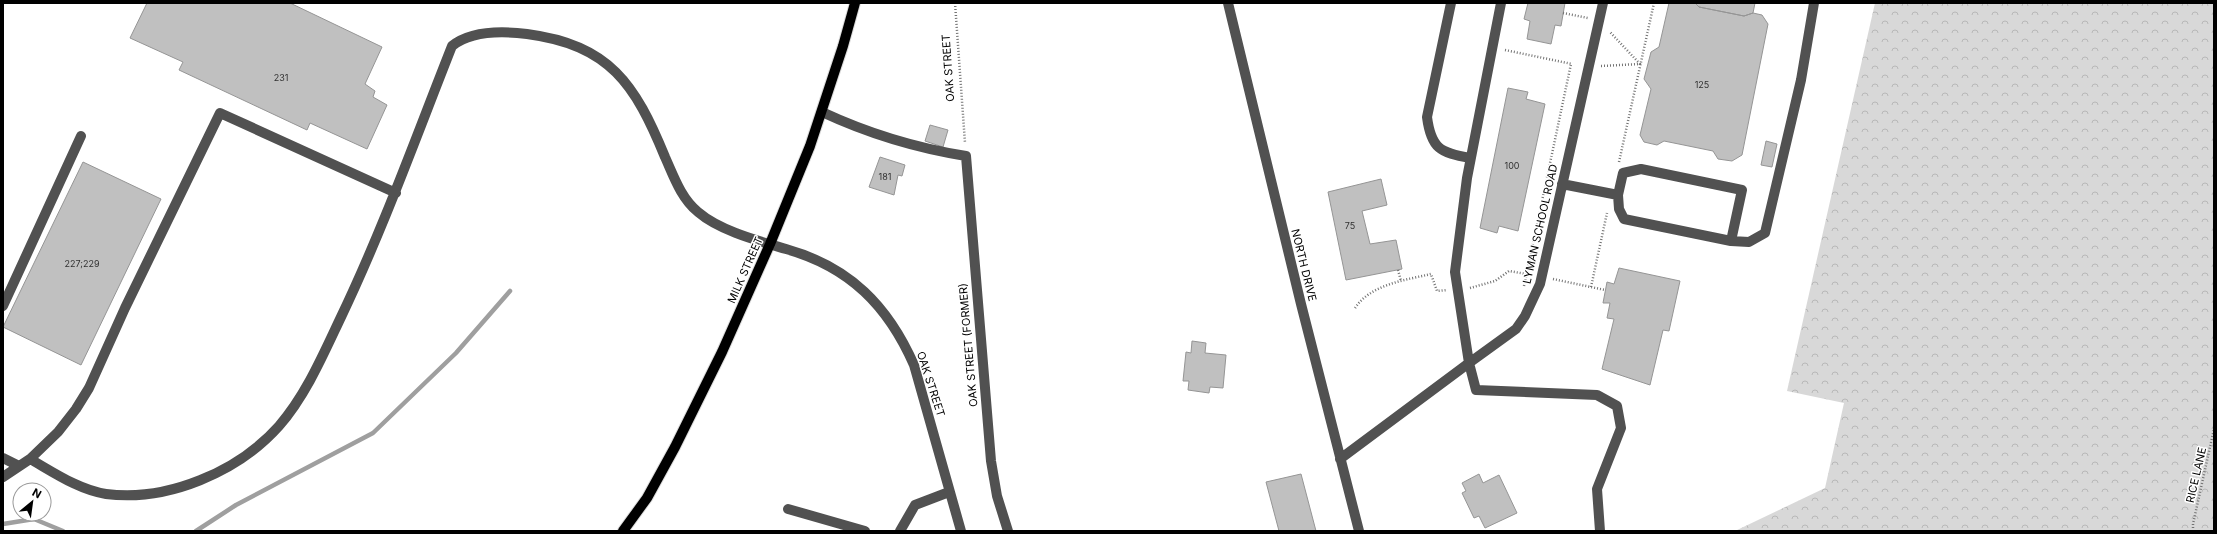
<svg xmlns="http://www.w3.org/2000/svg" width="2217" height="534" viewBox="0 0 2217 534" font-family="Inter,sans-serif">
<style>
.forest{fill:url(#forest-crowns)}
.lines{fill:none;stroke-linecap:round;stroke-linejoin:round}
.stream{stroke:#9f9f9f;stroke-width:4.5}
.building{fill:#c0c0c0;stroke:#959595}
.major-casing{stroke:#dbdbdb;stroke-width:12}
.path{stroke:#737373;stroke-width:2.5;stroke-dasharray:1 2;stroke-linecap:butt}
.minor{stroke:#515151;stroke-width:10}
.major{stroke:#000;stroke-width:10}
.labels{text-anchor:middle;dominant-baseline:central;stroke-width:3;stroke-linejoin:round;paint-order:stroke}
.number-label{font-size:9px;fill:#303030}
.street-label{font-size:11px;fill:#000;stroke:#fff}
</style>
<defs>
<pattern id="forest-crowns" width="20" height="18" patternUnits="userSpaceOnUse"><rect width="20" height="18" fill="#d8d8d8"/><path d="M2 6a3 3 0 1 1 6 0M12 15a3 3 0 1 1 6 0" fill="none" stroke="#b8b8b8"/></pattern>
</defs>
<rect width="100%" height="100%" fill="#fff"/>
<!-- forest -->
<path class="forest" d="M 1875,3 L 2214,3 L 2214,531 L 1735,531 L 1825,488 L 1844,403 L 1787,391 Z"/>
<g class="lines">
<!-- stream -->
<path class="stream" d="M 3,524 L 34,519 L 63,531
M 196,531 L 236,505 L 373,433 L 456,353 L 510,291"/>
</g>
<!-- building -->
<path class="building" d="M 147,3 L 290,3 L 382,47 L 365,84 L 375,91 L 373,97 L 387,105 L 367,149 L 310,123 L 307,130 L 179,70 L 183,62 L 130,38 Z
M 1528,3 L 1565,3 L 1561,26 L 1555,25 L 1551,44 L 1527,39 L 1530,21 L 1524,19 Z
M 1669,3 L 1695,3 L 1699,7 L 1744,16 L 1753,13 L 1762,15 L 1768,24 L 1742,155 L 1732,161 L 1718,159 L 1713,151 L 1664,141 L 1657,145 L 1644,142 L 1640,135 L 1651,89 L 1644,79 L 1651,52 L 1659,47 Z
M 1695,3 L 1755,3 L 1753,13 L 1744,16 L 1699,7 Z
M 1508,88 L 1528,92 L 1526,99 L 1545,104 L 1518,231 L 1499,226 L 1497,233 L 1480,228 Z
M 930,125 L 948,130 L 943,147 L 925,141 Z
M 1766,141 L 1777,144 L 1772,167 L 1761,165 Z
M 880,157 L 905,165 L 902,176 L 898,175 L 894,195 L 869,187 Z
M 83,162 L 161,199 L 81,365 L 3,327 Z
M 1381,179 L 1387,205 L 1362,211 L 1370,244 L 1396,240 L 1402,269 L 1346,280 L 1328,192 Z
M 1619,268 L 1680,281 L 1669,331 L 1663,330 L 1650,385 L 1602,369 L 1614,319 L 1607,318 L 1610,303 L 1603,303 L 1607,282 L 1614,284 Z
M 1192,341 L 1206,343 L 1205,353 L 1226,355 L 1223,388 L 1210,387 L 1209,393 L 1188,390 L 1189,381 L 1183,381 L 1186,352 L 1191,353 Z
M 1301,474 L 1316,531 L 1279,531 L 1266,482 Z
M 1479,474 L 1483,483 L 1499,475 L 1517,513 L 1485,528 L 1479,516 L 1474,518 L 1462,493 L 1466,491 L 1462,483 Z"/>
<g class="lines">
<defs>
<path id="major" d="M 623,531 L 647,498 L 675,447 L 722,352 L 770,244 L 810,146 L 843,46 L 855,3"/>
</defs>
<!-- major casing -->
<use href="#major" class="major-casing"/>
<!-- path -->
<path class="path" d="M 955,3 L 965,143
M 1563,13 L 1588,18
M 1505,50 L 1572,64
M 1601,66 L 1640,64 L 1610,32
M 1619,162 L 1654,3
M 1398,270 L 1401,281
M 1553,279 L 1605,290
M 1524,286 L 1571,64
M 1591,287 L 1607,213
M 1470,288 L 1495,281 L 1509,271 L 1526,274
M 1355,308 C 1371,284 1406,280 1431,274 L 1437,291 L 1447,290
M 2193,531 L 2193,524 L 2214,429"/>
<!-- minor -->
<path class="minor" d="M 1228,3 L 1301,304 L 1359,531
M 1451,3 L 1427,117 C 1431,148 1440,153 1470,158
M 822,112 C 867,133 916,148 966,156 L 991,461 L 997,496 L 1008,531
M 1562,184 L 1618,195 L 1623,173 L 1641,169 L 1742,190 L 1731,241 L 1624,219 L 1619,209 L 1618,195
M 1731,241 L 1749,242 L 1765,233 L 1801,80 L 1814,3
M 3,306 L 81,136
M 3,458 L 19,466
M 30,459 L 58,432 L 76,409 L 89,388 L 125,308 L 220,113 L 396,193
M 1340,459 L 1469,363 L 1455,272 L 1467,178 L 1501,3
M 3,477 L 30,459 C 53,472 79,490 106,494 C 167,502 238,472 279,426 C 306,395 323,355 341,317 C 383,229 416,137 452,46 C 472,30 503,31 527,34 C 610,45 635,84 665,157 C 674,177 681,198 698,212 C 720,231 759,241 786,249 C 850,267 888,306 914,365 L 961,531
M 788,509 L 865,531
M 900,531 L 915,505 L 949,492
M 1600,531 L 1597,489 L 1621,428 L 1617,406 L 1597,395 L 1476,390 L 1469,363 L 1516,329 L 1525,316 L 1540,284 L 1603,3"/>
<!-- major -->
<use href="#major" class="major"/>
</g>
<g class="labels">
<!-- number labels -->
<g class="number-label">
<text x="281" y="77">231</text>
<text x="1702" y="84">125</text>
<text x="1512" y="165">100</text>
<text x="885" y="176">181</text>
<text x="1350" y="225">75</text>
<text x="82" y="263">227;229</text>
</g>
<!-- street labels -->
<g class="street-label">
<text transform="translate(948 68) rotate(-94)">OAK STREET</text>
<text transform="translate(1540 224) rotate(-77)">LYMAN SCHOOL ROAD</text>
<text transform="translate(1304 265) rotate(76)">NORTH DRIVE</text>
<text transform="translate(745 270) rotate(-66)">MILK STREET</text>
<text transform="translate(968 345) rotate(-95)">OAK STREET (FORMER)</text>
<text transform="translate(931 384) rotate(72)">OAK STREET</text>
<text transform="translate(2196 475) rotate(-77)">RICE LANE</text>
</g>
</g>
<!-- border -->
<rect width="2217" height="534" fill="none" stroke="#000000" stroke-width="8"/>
<!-- north arrow -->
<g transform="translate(32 502) rotate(29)"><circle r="19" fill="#ffffff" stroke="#999999"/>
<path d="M0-3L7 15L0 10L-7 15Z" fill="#000000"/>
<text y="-6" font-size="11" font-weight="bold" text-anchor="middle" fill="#000000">N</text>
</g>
</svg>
